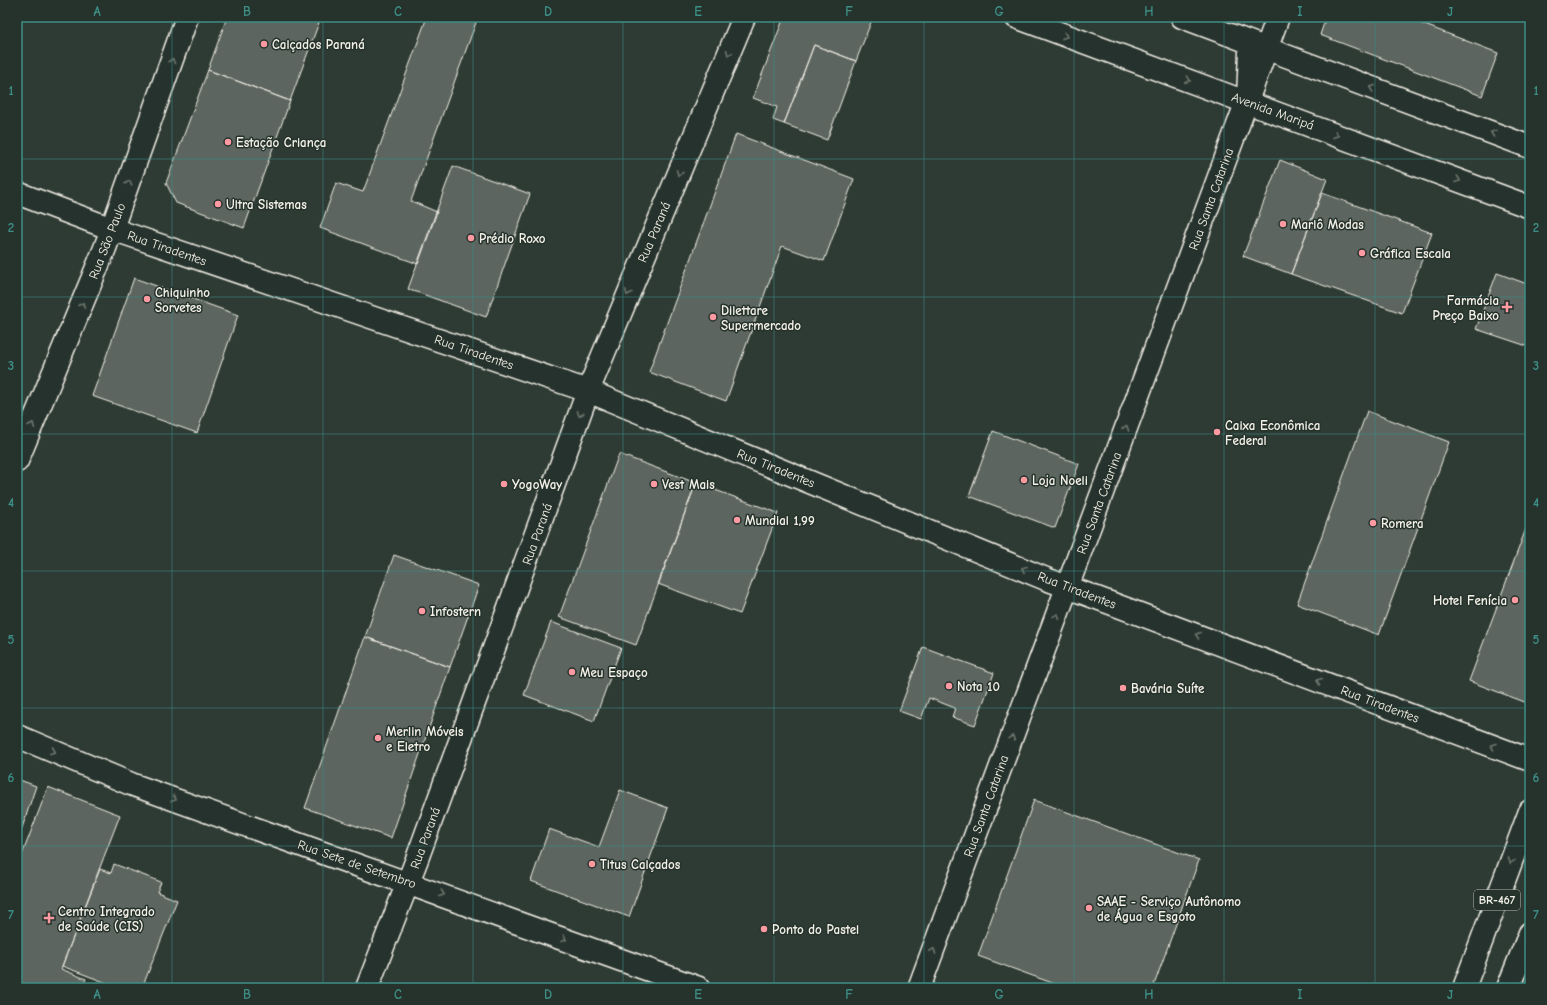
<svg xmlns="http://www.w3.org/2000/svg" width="1547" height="1005" viewBox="0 0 1547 1005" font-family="'Comic Neue',sans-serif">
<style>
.building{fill:#5c655e;stroke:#f4f1e8}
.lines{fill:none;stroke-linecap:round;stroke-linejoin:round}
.street-casing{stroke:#f4f1e8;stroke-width:25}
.secondary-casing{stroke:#f4f1e8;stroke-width:25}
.primary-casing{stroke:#f4f1e8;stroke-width:25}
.street{stroke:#26332d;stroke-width:22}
.secondary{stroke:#26332d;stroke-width:22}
.primary{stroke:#26332d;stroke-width:22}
.oneway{stroke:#6e766e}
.grid{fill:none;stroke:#3d8f86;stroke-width:1;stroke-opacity:0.55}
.poi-dot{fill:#ff9aa2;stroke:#26332d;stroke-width:1.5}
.labels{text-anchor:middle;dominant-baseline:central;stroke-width:3;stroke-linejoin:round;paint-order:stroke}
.shield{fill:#26332d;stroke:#b6b8b0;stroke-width:1}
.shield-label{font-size:12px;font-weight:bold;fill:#f4f1e8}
.poi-label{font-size:13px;font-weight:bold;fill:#f4f1e8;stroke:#26332d;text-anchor:start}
.street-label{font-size:13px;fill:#f4f1e8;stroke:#26332d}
.neatline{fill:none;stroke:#3d8f86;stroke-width:1.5}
.grid-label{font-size:13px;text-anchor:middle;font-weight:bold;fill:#3d8f86}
</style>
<rect width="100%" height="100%" fill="#2e3b34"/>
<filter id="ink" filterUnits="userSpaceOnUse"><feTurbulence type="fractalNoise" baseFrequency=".025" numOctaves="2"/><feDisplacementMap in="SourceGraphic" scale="8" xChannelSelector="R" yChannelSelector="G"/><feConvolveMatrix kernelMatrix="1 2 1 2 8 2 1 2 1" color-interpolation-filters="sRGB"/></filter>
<g filter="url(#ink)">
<!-- building -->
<path class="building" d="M 227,17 L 321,17 L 290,101 L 208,70 Z
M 427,17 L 478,17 L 411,201 L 437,212 L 418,264 L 320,228 L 336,183 L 363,192 Z
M 784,17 L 873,17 L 856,61 L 814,45 L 784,124 L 773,120 L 777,107 L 753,98 Z
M 1326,17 L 1404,17 L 1498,53 L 1482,96 L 1320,35 Z
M 814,45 L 856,61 L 827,140 L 784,124 Z
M 208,70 L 290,101 L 244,228 L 176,203 L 166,183 Z
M 736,134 L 854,179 L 824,261 L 782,246 L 726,401 L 649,372 Z
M 1280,160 L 1327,179 L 1291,274 L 1243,256 Z
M 453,166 L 530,194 L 486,317 L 408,289 Z
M 1322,193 L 1432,233 L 1402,313 L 1291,274 Z
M 1497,273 L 1530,285 L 1530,347 L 1476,329 Z
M 134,278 L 238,315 L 197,433 L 92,396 Z
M 1367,411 L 1449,442 L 1379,635 L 1297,604 Z
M 993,431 L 1079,464 L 1055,528 L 969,496 Z
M 619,454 L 696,483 L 636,645 L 559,617 Z
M 696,483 L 778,513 L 740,614 L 658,584 Z
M 1530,518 L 1530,704 L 1469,681 Z
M 394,555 L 479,585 L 450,667 L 365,637 Z
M 551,622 L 621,648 L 594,721 L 524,695 Z
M 365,637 L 450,667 L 391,838 L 305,808 Z
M 923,647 L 994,673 L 975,725 L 952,717 L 955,708 L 929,698 L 921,719 L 899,711 Z
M 17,779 L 36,786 L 17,843 Z
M 48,787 L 120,815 L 61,969 L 86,979 L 82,988 L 17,988 L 17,868 Z
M 620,790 L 668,808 L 629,917 L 531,881 L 549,829 L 599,847 Z
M 1034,800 L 1199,860 L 1153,988 L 1066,988 L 978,956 Z
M 114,864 L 161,882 L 157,892 L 177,900 L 142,988 L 120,988 L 62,966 L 100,869 L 111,873 Z"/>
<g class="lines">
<defs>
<path id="street" d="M 17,193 L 112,229 L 588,391 L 1046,579 L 1530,760
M 17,461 L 105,248 L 187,17
M 17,736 L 131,784 L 699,988
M 367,988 L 417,859 L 588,391 L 744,17
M 919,988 L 1278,17"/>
<path id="secondary" d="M 1016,17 L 1530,207
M 1182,17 L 1530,147
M 1248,98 L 1250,51 L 1248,42"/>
<path id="primary" d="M 1464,988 L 1530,811
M 1508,988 L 1530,933"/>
</defs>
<!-- street casing -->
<use href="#street" class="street-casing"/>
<!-- secondary casing -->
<use href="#secondary" class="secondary-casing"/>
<!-- primary casing -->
<use href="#primary" class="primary-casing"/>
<!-- street -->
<use href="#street" class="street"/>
<!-- secondary -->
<use href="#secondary" class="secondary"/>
<!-- primary -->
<use href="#primary" class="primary"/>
</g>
<!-- one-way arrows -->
<defs><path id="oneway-chevron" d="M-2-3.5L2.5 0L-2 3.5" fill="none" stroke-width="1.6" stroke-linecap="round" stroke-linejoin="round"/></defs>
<g class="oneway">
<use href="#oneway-chevron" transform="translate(1065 36) rotate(20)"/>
<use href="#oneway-chevron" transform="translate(729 53) rotate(113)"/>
<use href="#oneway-chevron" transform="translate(172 61) rotate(-71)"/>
<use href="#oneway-chevron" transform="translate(1188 80) rotate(20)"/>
<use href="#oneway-chevron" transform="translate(1372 88) rotate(-160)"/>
<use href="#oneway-chevron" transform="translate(1493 133) rotate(-160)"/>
<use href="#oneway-chevron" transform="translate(1336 135) rotate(20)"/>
<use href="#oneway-chevron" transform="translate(679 173) rotate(113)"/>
<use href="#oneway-chevron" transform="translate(1458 180) rotate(20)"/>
<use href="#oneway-chevron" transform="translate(129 183) rotate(-71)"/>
<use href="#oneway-chevron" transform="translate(628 293) rotate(113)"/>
<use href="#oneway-chevron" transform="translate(82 305) rotate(-67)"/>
<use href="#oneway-chevron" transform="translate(580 414) rotate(108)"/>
<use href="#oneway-chevron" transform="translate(32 425) rotate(-67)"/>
<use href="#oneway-chevron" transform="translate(1126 428) rotate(-70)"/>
<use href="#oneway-chevron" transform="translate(1024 569) rotate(-158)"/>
<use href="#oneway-chevron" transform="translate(1057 616) rotate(-70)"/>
<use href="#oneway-chevron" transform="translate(1198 635) rotate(-159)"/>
<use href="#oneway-chevron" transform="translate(1319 681) rotate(-159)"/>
<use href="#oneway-chevron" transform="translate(1012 738) rotate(-70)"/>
<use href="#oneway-chevron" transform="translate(1493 746) rotate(-159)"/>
<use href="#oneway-chevron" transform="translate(53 751) rotate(22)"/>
<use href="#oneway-chevron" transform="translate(174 799) rotate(20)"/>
<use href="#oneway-chevron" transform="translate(1511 861) rotate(111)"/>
<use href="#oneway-chevron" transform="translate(442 894) rotate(20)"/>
<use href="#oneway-chevron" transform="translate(564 939) rotate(20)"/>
<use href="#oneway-chevron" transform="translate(933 951) rotate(-70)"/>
</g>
</g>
<!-- grid -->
<path class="grid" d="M 172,17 L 172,988M 323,17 L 323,988M 473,17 L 473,988M 623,17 L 623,988M 774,17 L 774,988M 924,17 L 924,988M 1074,17 L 1074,988M 1224,17 L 1224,988M 1375,17 L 1375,988M 17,159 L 1530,159M 17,297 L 1530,297M 17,434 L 1530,434M 17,571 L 1530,571M 17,708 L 1530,708M 17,846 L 1530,846"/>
<!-- markers -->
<g class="poi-dot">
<circle cx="264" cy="44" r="4"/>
<circle cx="228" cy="142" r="4"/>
<circle cx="218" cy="204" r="4"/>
<circle cx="1283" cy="224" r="4"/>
<circle cx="471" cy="238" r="4"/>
<circle cx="1362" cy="253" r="4"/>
<circle cx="147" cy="299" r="4"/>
<path d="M1505 301h4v4h4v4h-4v4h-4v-4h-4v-4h4z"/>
<circle cx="713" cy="317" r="4"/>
<circle cx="1217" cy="432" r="4"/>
<circle cx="1024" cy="480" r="4"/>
<circle cx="504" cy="484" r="4"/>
<circle cx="654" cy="484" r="4"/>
<circle cx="737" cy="520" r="4"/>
<circle cx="1373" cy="523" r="4"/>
<circle cx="1515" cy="600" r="4"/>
<circle cx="422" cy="611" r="4"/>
<circle cx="572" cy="672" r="4"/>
<circle cx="949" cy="686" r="4"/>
<circle cx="1123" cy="688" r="4"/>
<circle cx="378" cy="738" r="4"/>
<circle cx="592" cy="864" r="4"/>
<circle cx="1089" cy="908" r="4"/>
<path d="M47 912h4v4h4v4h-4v4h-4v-4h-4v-4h4z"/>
<circle cx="764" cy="929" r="4"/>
</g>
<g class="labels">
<!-- shield labels -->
<rect class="shield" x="1474" y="890" width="46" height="20" rx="3"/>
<g class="shield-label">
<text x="1497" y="900">BR-467</text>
</g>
<!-- poi labels -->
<g class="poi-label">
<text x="272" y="44">Calçados Paraná</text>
<text x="236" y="142">Estação Criança</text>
<text x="226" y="204">Ultra Sistemas</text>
<text x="1291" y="224">Marlô Modas</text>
<text x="479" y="238">Prédio Roxo</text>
<text x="1370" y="253">Gráfica Escala</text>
<text x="155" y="292">Chiquinho<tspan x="155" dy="15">Sorvetes</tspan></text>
<text x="1499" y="300" text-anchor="end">Farmácia<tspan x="1499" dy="15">Preço Baixo</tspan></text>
<text x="721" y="310">Dilettare<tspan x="721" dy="15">Supermercado</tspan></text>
<text x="1225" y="425">Caixa Econômica<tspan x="1225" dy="15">Federal</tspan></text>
<text x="1032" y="480">Loja Noeli</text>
<text x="512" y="484">YogoWay</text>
<text x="662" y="484">Vest Mais</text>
<text x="745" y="520">Mundial 1,99</text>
<text x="1381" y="523">Romera</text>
<text x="1507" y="600" text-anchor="end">Hotel Fenícia</text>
<text x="430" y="611">Infostern</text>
<text x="580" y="672">Meu Espaço</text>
<text x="957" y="686">Nota 10</text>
<text x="1131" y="688">Bavária Suíte</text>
<text x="386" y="731">Merlin Móveis<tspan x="386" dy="15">e Eletro</tspan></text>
<text x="600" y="864">Titus Calçados</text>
<text x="1097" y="901">SAAE - Serviço Autônomo<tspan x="1097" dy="15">de Água e Esgoto</tspan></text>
<text x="58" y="911">Centro Integrado<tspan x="58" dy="15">de Saúde (CIS)</tspan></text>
<text x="772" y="929">Ponto do Pastel</text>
</g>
<!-- street labels -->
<g class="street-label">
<text transform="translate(1273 111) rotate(20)">Avenida Maripá</text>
<text transform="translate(1211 199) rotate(-70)">Rua Santa Catarina</text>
<text transform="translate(654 232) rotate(-67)">Rua Paraná</text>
<text transform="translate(107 241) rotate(-69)">Rua São Paulo</text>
<text transform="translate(167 248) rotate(19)">Rua Tiradentes</text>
<text transform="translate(474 352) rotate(19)">Rua Tiradentes</text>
<text transform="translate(776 468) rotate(22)">Rua Tiradentes</text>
<text transform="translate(1099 503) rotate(-70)">Rua Santa Catarina</text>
<text transform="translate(537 534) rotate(-70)">Rua Paraná</text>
<text transform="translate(1077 590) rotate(21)">Rua Tiradentes</text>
<text transform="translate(1380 704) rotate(21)">Rua Tiradentes</text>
<text transform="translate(986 806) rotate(-70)">Rua Santa Catarina</text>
<text transform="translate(425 838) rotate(-70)">Rua Paraná</text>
<text transform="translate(357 864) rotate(19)">Rua Sete de Setembro</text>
</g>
</g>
<!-- margin -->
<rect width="1547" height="1005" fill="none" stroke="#26332d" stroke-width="44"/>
<rect x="22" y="22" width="1503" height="961" class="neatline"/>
<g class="grid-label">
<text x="97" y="16">A</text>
<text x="247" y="16">B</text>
<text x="398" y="16">C</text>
<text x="548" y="16">D</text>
<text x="698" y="16">E</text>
<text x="849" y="16">F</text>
<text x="999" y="16">G</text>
<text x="1149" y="16">H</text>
<text x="1300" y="16">I</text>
<text x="1450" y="16">J</text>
<text x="11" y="95">1</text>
<text x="1536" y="95">1</text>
<text x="11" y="232">2</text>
<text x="1536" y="232">2</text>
<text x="11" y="370">3</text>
<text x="1536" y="370">3</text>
<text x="11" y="507">4</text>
<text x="1536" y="507">4</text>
<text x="11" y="644">5</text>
<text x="1536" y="644">5</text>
<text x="11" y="782">6</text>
<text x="1536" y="782">6</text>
<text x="11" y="919">7</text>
<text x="1536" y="919">7</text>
<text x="97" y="999">A</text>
<text x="247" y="999">B</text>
<text x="398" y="999">C</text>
<text x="548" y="999">D</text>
<text x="698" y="999">E</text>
<text x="849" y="999">F</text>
<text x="999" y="999">G</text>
<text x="1149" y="999">H</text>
<text x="1300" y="999">I</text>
<text x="1450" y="999">J</text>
</g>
</svg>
